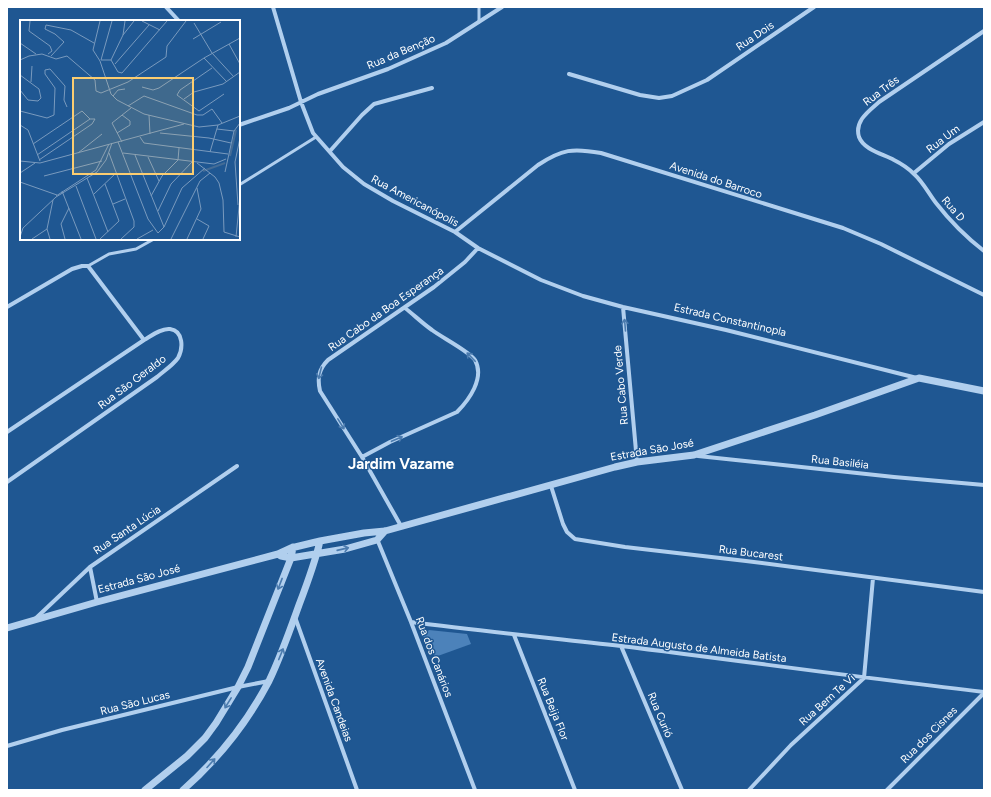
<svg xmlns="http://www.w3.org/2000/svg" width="991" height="797" viewBox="0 0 991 797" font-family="Figtree,sans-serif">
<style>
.building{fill:#4c82ba}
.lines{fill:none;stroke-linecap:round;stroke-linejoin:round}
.service{stroke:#b1cfee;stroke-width:3}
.minor{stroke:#b1cfee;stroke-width:4}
.tertiary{stroke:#b1cfee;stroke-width:7}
.oneway{stroke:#4b7bae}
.labels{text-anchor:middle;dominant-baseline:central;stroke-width:3;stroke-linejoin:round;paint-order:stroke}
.street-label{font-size:11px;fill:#fff;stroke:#1f5792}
.district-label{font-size:15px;font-weight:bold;fill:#fff;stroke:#1f5792}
.inset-river{fill:none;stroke:#446c96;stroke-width:2}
.inset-road{fill:none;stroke:#799abe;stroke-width:1}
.view{fill:#fbcd71;fill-opacity:0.15;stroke:#fbcd71;stroke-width:2}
.inset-edge{fill:none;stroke:#fff;stroke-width:2}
</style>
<rect width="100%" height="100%" fill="#1f5792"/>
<!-- building -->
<path class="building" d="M 429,630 L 467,634 L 471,644 L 435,657 L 423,636 Z"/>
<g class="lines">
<!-- service -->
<path class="service" d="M 479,22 L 479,7
M 239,185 L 316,137
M 88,266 L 109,254 L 136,249 L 154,239"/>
<!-- minor -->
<path class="minor" d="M 166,7 L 179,21
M 273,7 L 301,102 L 313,133 L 343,167 L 364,184 L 393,201 L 455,232 L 478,248 L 541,280 L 583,296 L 623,307 L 726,330 L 917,378
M 984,31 L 879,102 C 869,111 854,121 859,137 C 864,150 883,154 894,160 C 900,163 909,169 914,174 C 923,182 929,194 936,203 C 950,221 966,237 984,251
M 569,74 L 640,95 L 659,98 L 672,96 L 707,80 L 814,7
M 239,125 L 289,108 L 318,94 L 388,69 L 446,43 L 502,7
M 330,151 L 362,115 L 374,104 L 432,88
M 914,173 L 949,144 L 984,122
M 455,232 L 538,165 C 562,149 573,148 601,153 L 843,228 L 881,244 L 984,295
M 7,307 L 72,269 L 82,266 L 88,266 L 144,340
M 623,307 L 637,462
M 7,432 L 144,340 C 151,336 161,328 170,329 C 184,331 183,349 178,358 C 173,365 164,371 157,377 L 7,482
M 698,456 L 894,477 L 984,485
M 362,457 L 390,442 L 457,412 C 469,400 485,378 475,360 C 469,351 441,337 432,330 C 422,323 414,315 405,308
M 551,486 L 563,524 L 567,532 L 575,539 L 625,547 L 746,561 L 984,592
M 401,526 L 362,457 L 320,391 C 317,378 319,369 328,360 L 434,287 L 465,262 L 478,248
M 377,539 L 411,622 L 475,790
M 90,567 L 97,602
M 295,617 L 357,790
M 35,619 L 90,567 L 237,466
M 411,622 C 481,631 551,638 621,646 C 742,661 863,678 984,692
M 514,635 L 575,790
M 621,646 L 682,790
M 7,746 L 62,730 L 238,687 L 269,681
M 749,790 L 791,745 L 864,678 L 873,578
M 887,790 L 984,693"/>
<!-- tertiary -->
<path class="tertiary" d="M 278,554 L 281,556 L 291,558 L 345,549 L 377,540 L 385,531
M 7,628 L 97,602 L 278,554 L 291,548 L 320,541 L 364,533 L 385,531 L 615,467 L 637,462 L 694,455 L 815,415 L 919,378 L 984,391
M 145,790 L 187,756 L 205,738 L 216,723 L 238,687 L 248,667 L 291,558 L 293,547
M 183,790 C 217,760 248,721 269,681 C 281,656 290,630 299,605 C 307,584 315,563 320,541"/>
</g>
<!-- one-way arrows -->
<defs><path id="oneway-shaft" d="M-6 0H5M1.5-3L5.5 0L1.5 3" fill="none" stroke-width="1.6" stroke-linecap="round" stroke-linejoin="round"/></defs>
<g class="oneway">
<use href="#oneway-shaft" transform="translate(625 325) rotate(-95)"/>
<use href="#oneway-shaft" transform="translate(471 357) rotate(-134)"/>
<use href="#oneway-shaft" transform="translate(320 373) rotate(104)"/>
<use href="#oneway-shaft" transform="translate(341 424) rotate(58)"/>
<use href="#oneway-shaft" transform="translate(397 439) rotate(-23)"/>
<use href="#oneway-shaft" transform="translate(343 549) rotate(-13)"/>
<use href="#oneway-shaft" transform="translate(280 584) rotate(111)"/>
<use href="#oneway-shaft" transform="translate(281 654) rotate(-68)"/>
<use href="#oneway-shaft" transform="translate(228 703) rotate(122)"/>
<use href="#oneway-shaft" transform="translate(211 763) rotate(-48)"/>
</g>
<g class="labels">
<!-- street labels -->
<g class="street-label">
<text transform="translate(755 36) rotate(-34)">Rua Dois</text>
<text transform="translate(401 52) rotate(-23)">Rua da Benção</text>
<text transform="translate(881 91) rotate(-37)">Rua Três</text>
<text transform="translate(943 139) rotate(-37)">Rua Um</text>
<text transform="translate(716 180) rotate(18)">Avenida do Barroco</text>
<text transform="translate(415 201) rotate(28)">Rua Americanópolis</text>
<text transform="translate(953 209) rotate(49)">Rua D</text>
<text transform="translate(386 309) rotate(-35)">Rua Cabo da Boa Esperança</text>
<text transform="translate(730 320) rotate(13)">Estrada Constantinopla</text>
<text transform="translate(132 382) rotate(-37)">Rua São Geraldo</text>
<text transform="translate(621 385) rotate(-95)">Rua Cabo Verde</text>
<text transform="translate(652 450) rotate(-10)">Estrada São José</text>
<text transform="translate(840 462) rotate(6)">Rua Basiléia</text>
<text transform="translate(127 530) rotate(-34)">Rua Santa Lúcia</text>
<text transform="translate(751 553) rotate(7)">Rua Bucarest</text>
<text transform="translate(139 579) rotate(-15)">Estrada São José</text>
<text transform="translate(699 648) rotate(7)">Estrada Augusto de Almeida Batista</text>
<text transform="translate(434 657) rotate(69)">Rua dos Canários</text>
<text transform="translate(334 700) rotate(70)">Avenida Candeias</text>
<text transform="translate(827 700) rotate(-42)">Rua Bem Te Vi</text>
<text transform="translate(135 703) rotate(-14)">Rua São Lucas</text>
<text transform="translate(553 709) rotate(68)">Rua Beija Flor</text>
<text transform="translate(660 715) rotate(67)">Rua Curió</text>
<text transform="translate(929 735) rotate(-45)">Rua dos Cisnes</text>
</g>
<!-- district labels -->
<g class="district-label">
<text x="401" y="464">Jardim Vazame</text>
</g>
</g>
<!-- overview -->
<g transform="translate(20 20)">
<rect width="220" height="220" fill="#1f5792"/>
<path class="inset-river" d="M 210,136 L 216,110M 183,151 L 205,143"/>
<path class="inset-road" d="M 10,1 L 9,11 L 30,26 L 32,31 L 28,34M 80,1 L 73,30 L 80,41 L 91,74 L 97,80 L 124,94 L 179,107 L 198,105 L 220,96M 122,1 L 140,10M 174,3 L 192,33 L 214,57M 103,15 L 105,1M 173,19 L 201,2M 0,23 L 16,34M 209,24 L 220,44M 31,36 L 44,22 L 35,14 L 25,9 L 26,5 L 51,10 L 74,23M 184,38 L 207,62M 0,40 L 9,36 L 22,34 L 36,39 L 47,36 L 75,60 L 76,71 L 81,73 L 108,62 L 146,37 L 147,26 L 166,1M 81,40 L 91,40 L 98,52 L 102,53 L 147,1M 81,40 L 92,1M 91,40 L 103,15 L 114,1M 95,44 L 129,5M 192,48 L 160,70 L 157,75 L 179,91 L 204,74M 0,55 L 19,69 L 21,78 L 18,81 L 8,80 L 0,70M 11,62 L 12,46M 122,67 L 133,70 L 139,68 L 184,38 L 220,18M 93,76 L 98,70 L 105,69M 164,79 L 174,72 L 203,64 L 220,52M 108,86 L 124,76 L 177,95 L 183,95 L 192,89M 192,89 L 202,103M 0,91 L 27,98 L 34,95 L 35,68 L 25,54 L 25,50 L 30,49 L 45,66 L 44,80 L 47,87M 129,95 L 130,114M 0,105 L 8,110 L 20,141M 197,109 L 214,111M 97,113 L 110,105 L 110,101 L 102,95M 140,113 L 189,118 L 211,123M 120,117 L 124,123 L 208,134M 98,122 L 128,199 L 138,213M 102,122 L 92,103 L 111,88M 13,124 L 62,91 L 70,99M 190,132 L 198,105M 58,133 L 82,114M 89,133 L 114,201 L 114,207 L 101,219M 103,133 L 194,144 L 206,139M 17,135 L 70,99 L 75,99 L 72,104 L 19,140M 115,135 L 144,207M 128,137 L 139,161M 0,141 L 20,143 L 164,104M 177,143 L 195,157 L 199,163 L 203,180 L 204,212M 205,152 L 214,111 L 220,103M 0,153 L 15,143M 24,156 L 82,141M 67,158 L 88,212M 0,162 L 37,175M 56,166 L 76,219M 42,171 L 61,219M 74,174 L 96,153M 36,176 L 76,150 L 89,124M 131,176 L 142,156 L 158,140 L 159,128M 93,184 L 105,179M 218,185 L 215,142 L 220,118M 138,191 L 151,164 L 172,142M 177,199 L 189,206 L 183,219M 204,212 L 220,217M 138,213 L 144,207 L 162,168 L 185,148M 0,217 L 3,208 L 36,177 L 77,152 L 86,140 L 92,123M 216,217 L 220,177M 12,219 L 27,209M 30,219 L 27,209 L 33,180M 45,219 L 41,204 L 49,188M 80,219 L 99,201 L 85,164M 117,219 L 133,210M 151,219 L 180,161 L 190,153M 167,219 L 181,189 L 177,168"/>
<path class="view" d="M 53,58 L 173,58 L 173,154 L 53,154 Z"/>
<rect width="220" height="220" class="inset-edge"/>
</g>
<!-- border -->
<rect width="991" height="797" fill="none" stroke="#ffffff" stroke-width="16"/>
</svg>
